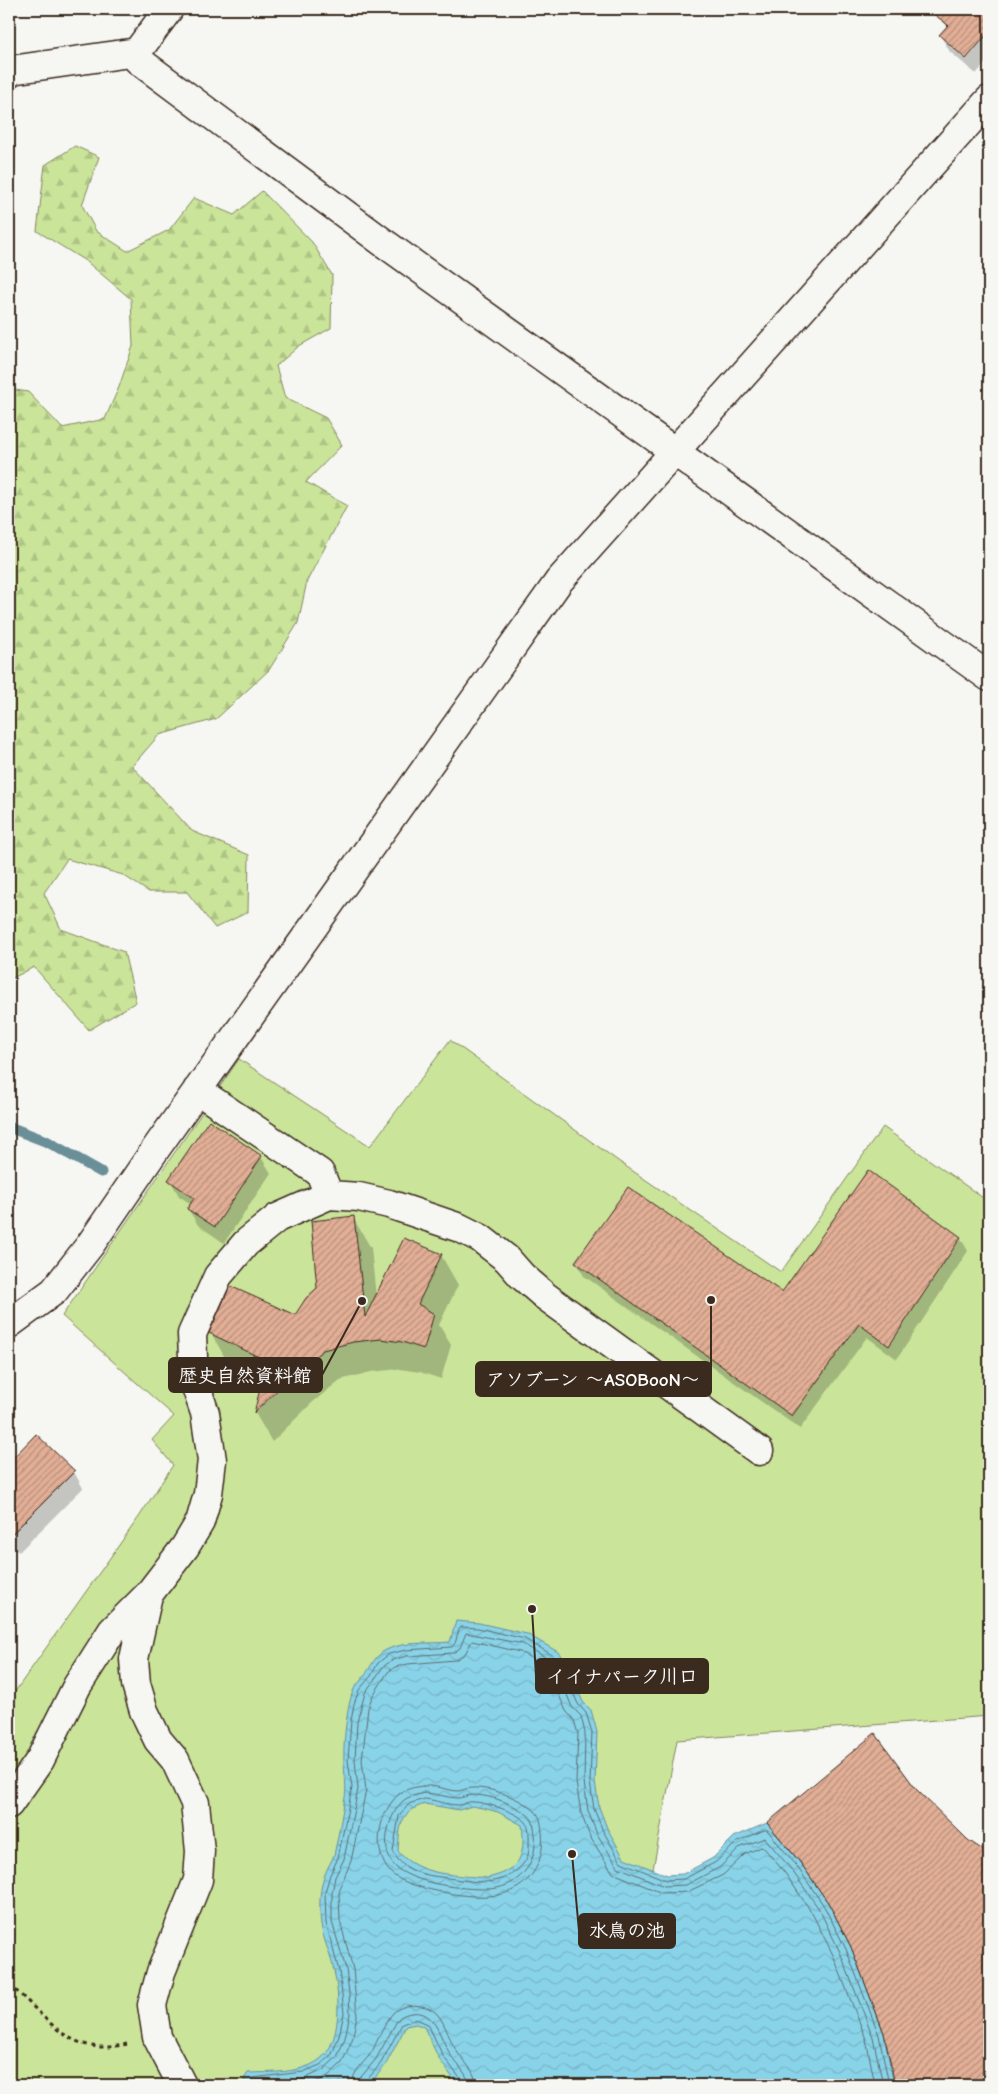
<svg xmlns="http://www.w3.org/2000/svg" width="998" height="2094" viewBox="0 0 998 2094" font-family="'Comic Neue','Klee One',sans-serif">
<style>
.forest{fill:url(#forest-firs);stroke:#82875c}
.park{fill:#cae49a;stroke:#82875c}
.water{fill:url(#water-waves);stroke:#6a8f98;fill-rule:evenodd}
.shadow{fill:#0003}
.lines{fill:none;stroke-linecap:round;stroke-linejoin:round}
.shore{stroke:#5a6e6f;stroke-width:1}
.stream{stroke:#6a8f98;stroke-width:11}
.building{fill:url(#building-hatch);stroke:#3b2a1e}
.minor-casing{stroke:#3b2a1e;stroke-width:31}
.path{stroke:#3b2a1e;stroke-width:3;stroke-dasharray:4 4;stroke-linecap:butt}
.minor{stroke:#f6f6f2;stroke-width:28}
.leader{fill:none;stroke:#3b2a1e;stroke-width:2}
.callout-dot{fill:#3b2a1e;stroke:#f6f6f2;stroke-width:2}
.callout{fill:#3b2a1e;stroke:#3b2a1e;stroke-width:2}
.callout-label{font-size:19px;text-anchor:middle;font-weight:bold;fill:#fff}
</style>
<defs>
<pattern id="forest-firs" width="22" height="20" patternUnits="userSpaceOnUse" patternTransform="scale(1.25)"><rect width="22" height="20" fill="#cae49a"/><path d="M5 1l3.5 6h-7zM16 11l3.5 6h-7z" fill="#aec484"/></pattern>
<pattern id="water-waves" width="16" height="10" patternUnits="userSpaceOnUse" patternTransform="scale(1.25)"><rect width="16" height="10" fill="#89d3e9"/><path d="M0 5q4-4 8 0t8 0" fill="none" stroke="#77b5c7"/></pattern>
<pattern id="building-hatch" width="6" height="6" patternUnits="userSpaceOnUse" patternTransform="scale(1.25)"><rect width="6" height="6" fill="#e2ae96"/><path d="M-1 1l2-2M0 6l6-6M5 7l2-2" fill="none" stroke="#b88e7a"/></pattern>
</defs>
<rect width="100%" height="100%" fill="#f6f6f2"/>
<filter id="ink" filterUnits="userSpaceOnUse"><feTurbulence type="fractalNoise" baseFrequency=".02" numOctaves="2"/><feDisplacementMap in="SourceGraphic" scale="10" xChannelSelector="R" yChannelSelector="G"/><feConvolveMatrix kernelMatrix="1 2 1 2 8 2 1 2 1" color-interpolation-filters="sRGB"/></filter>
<g filter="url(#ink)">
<!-- forest -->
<path class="forest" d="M 75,146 L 99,157 L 82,205 L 96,231 L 127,251 L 169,230 L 194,198 L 234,215 L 262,191 L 312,242 L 332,275 L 331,328 L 299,346 L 276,366 L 285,398 L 326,418 L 342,445 L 306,482 L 347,506 L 307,581 L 298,623 L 269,670 L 216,719 L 159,735 L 132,766 L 192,831 L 249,855 L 248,912 L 215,928 L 187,892 L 149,892 L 123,875 L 67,859 L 44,893 L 61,929 L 124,952 L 136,1002 L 89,1030 L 34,967 L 9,980 L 9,389 L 28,392 L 62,428 L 105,419 L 119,387 L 133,346 L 131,299 L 87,262 L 37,231 L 45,165 Z"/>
<!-- park -->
<path class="park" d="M 450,1040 L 621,1163 L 781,1272 L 883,1127 L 986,1200 L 989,1196 L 989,1716 L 677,1740 L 613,2085 L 9,2085 L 9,1700 L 139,1517 L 173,1465 L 152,1440 L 174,1416 L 62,1316 L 239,1059 L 370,1146 Z"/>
<!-- water -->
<path class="water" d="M 456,1621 L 479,1623 L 527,1634 L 558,1652 L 566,1663 L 583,1702 L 591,1710 L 597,1732 L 595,1782 L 599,1807 L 607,1828 L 624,1858 L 667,1875 L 683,1874 L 713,1858 L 734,1837 L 767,1823 L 800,1862 L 829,1904 L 851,1947 L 884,2033 L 894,2085 L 458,2085 L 439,2059 L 424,2027 L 416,2024 L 406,2026 L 385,2066 L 369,2085 L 246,2085 L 244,2079 L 248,2073 C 270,2072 300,2074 319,2060 C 342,2044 340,1996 334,1971 C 331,1955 323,1940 321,1924 C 319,1908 319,1886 326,1872 C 328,1866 332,1861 334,1855 C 338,1838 341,1820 344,1803 C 348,1785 344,1778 344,1761 C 343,1744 347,1701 355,1687 C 359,1682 364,1678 367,1672 C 373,1663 376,1655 386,1650 C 404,1641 431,1644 450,1642 ZM 425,1804 L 459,1810 L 472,1806 L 487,1809 L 498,1812 L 522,1825 C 526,1856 520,1871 487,1878 C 458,1875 417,1876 398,1851 C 400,1826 399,1812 425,1804 Z"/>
<!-- shadow -->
<path class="shadow" d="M 952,9 L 989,9 L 989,59 L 976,74 L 950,52 L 940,35 L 947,27 L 943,19 Z
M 261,1157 L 271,1173 L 224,1243 L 198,1225 L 188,1209 L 191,1204 L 179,1196 L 170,1180 Z
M 353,1218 L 371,1248 L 376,1297 L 441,1255 L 458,1285 L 439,1325 L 451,1345 L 441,1379 L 420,1372 L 399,1369 L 371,1372 L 340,1380 L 313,1402 L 272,1442 L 255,1413 L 263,1380 L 228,1363 L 211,1333 L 295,1316 L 319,1288 Z
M 960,1237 L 968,1251 L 897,1359 L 867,1337 L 800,1429 L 584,1276 L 576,1262 L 782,1293 Z
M 36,1436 L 74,1472 L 83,1488 L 19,1552 L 9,1543 L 9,1464 Z
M 915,1789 L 967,1841 L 989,1855 L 989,2085 L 895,2085 L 885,2033 L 852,1947 L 833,1910 L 807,1872 L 775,1833 L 769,1823 Z"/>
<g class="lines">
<!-- shore -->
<path class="shore" d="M 423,1786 C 436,1785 446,1790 457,1791 C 462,1791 466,1788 472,1788 C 491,1787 520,1798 535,1811 C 541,1817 541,1824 542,1832 C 546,1867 525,1894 489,1896 C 467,1898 407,1889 391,1873 C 371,1852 378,1813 399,1794 C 405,1789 415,1787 423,1786 Z
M 424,1793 C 436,1793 447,1798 458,1798 C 463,1798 467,1795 473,1795 C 491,1795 515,1804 529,1816 C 534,1821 534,1828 535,1834 C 538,1864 518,1889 486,1889 C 461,1889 419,1884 398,1869 C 378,1854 387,1816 403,1801 C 408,1796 417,1795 424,1793 Z
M 425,1799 C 436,1800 447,1805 458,1805 C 463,1805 468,1801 473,1802 C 486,1802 517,1812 526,1822 C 530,1827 529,1841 529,1848 C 529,1856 525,1863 519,1868 C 498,1890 467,1880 440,1877 C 422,1875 400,1869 393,1851 L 399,1816 L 409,1804 Z
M 251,2085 L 252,2078 L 303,2072 L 320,2065 L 332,2054 L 339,2036 L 344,2013 L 342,1994 L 339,1971 L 326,1923 L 325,1892 L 330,1875 L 338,1858 L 352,1788 L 348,1760 L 351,1721 L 354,1704 L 359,1690 L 371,1676 L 378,1663 L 389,1654 L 406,1650 L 452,1647 C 458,1642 456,1632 461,1627 L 478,1628 L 525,1639 L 554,1656 L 561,1665 L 578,1704 L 586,1713 L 592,1732 L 590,1782 L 594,1809 L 603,1831 L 621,1862 L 666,1880 L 684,1879 L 716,1862 L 737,1842 L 764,1830 L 767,1830 L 796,1865 L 824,1906 L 846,1949 L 879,2035 L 889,2085
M 257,2085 L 259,2083 L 304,2079 L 323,2070 L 337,2057 L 345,2038 L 350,2014 L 349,1993 L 346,1969 L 332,1922 L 332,1893 L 335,1877 L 344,1859 L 358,1789 L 355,1760 L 357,1722 L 365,1693 L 383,1667 L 392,1660 L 407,1656 L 453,1653 L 460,1648 L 466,1633 L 523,1644 L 550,1660 L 556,1668 L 572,1707 L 581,1716 L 585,1733 L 584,1782 L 588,1811 L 597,1834 L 618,1867 L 664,1886 L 686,1885 L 720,1867 L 741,1847 L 765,1838 L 791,1869 L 819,1909 L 840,1952 L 873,2037 L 883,2085
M 308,2085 L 328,2076 L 342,2063 L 352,2040 L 357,2016 L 353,1969 L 340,1921 L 339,1893 L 343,1880 L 351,1861 L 366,1790 L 362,1760 L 368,1708 L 372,1697 L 388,1672 L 395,1667 L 408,1664 L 455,1660 L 465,1654 L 472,1641 L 520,1652 L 545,1666 L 549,1672 L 566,1711 L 574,1720 L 578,1734 L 576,1782 L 581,1813 L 590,1837 L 613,1873 L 662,1893 L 687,1892 L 723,1875 L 745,1854 L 761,1847 L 764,1848 L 785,1873 L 812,1913 L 833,1955 L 866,2039 L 875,2085
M 352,2085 C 352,2070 366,2062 373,2050 C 376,2042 388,2018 393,2013 C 404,2002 428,2003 438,2015 C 446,2025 449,2039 456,2050 C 463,2062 476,2070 476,2085
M 359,2085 L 361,2077 L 376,2059 L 398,2019 C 402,2015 406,2014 412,2013 C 435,2009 440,2038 449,2052 C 455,2064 468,2072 469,2085
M 366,2085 L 367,2080 L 381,2063 L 402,2024 L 416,2019 L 428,2024 L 443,2056 L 460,2078 L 462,2085"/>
<!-- stream -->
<path class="stream" d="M 9,1127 L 48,1142 L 101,1172"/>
</g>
<!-- building -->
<path class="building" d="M 927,9 L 989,9 L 989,32 L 966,59 L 939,35 L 948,25 Z
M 209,1120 L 262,1156 L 215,1227 L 187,1209 L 194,1198 L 168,1180 Z
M 868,1170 L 961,1237 L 889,1346 L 859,1324 L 792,1416 L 575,1262 L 628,1187 L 782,1292 Z
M 354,1216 L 365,1317 L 404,1238 L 442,1254 L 418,1304 L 434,1314 L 424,1349 L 402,1342 L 381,1339 L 353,1342 L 323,1350 L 296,1372 L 254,1413 L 267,1361 L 209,1333 L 230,1286 L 295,1315 L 306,1298 L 317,1288 L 311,1221 Z
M 36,1434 L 75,1471 L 9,1537 L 9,1462 Z
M 875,1733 L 916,1789 L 968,1840 L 989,1854 L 989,2085 L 895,2085 L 884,2033 L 851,1947 L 829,1904 L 800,1862 L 767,1823 Z"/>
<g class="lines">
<defs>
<path id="minor" d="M 137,52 L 138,60 L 384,243 L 989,677
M 9,73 L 11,70 L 137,52 L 169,9
M 197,1090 L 320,1173 L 329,1195
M 9,1324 L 54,1291 L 90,1245 L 157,1147 L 559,581 L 989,100
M 148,1595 L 134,1659 L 136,1684 L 144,1711 L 158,1740 L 175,1760 L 195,1803 L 200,1851 L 198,1880 L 161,1972 L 152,2005 L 157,2037 L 182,2085
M 9,1804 L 40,1760 L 77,1686 L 112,1631 L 148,1595 L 185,1547 L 200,1522 L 208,1494 L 212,1460 L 205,1413 L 194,1381 L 192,1334 L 218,1276 L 246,1243 L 277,1218 L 329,1195 L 359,1197 L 389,1204 L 460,1228 L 480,1238 L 507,1259 L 522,1276 L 545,1296 L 759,1451"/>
</defs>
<!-- minor casing -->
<use href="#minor" class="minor-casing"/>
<!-- path -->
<path class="path" d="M 9,1985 C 48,2015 67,2059 127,2044"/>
<!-- minor -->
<use href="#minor" class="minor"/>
</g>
</g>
<!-- callouts -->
<path class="leader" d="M362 1301L322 1375M711 1300L711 1379M532 1609L536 1676M572 1854L579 1931"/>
<g class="callout-dot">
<circle cx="362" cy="1301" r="5"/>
<circle cx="711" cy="1300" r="5"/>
<circle cx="532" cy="1609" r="5"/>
<circle cx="572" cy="1854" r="5"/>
</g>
<g class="callout">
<rect x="169" y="1358" width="153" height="34" rx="5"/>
<rect x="476" y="1362" width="235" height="34" rx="5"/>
<rect x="536" y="1659" width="172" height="34" rx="5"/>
<rect x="579" y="1914" width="96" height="34" rx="5"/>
</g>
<g class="callout-label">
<text x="245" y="1382">歴史自然資料館</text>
<text x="593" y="1386">アソブーン ～ASOBooN～</text>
<text x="622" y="1683">イイナパーク川口</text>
<text x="627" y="1937">水鳥の池</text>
</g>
<!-- margin -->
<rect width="998" height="2094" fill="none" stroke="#f6f6f2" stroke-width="30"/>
<rect x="15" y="15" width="968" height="2064" fill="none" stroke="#3b2a1e" stroke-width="2" filter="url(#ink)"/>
</svg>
